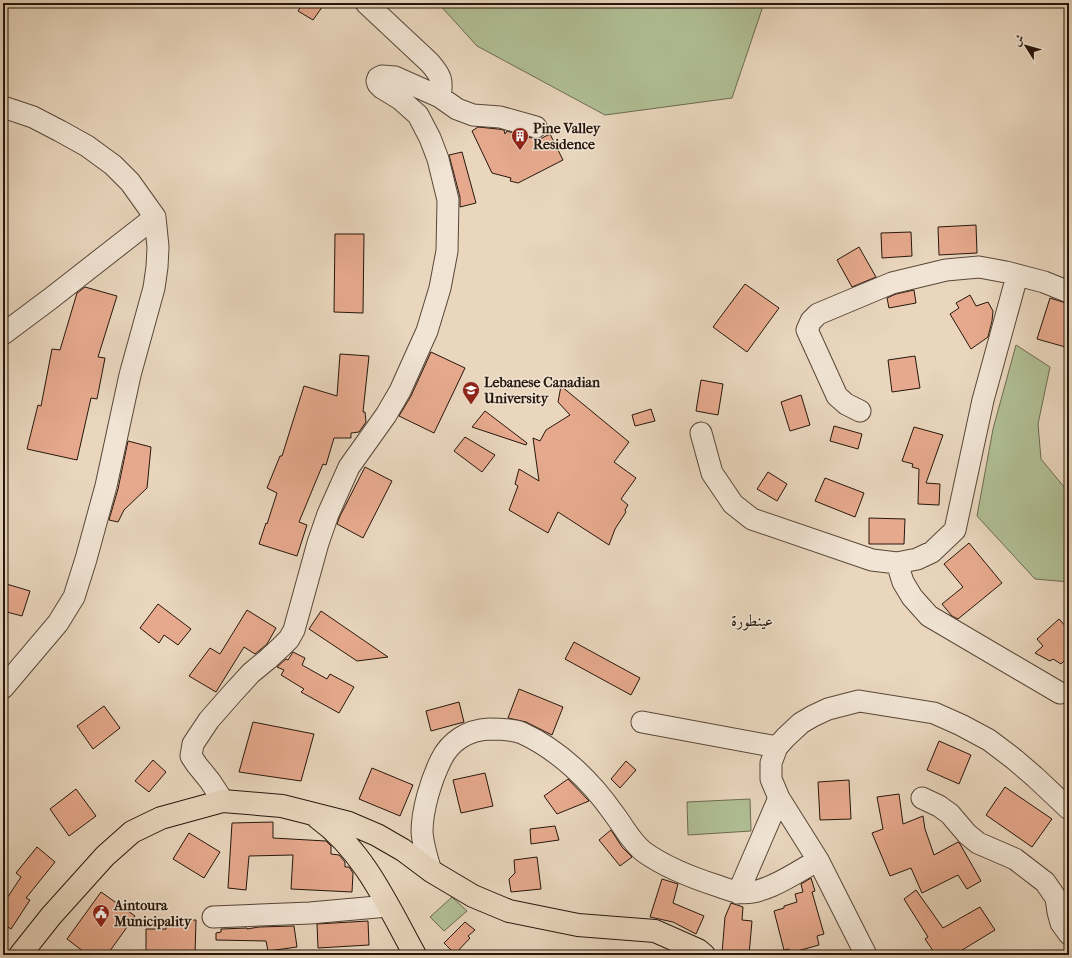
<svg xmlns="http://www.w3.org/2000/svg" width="1072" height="958" viewBox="0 0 1072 958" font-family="'IM FELL French Canon',Amiri,serif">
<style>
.green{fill:#b1bf95;stroke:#6c6b50}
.building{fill:#e6a98d;stroke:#27170c}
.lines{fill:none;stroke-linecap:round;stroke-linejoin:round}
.minor-casing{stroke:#584738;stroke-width:23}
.major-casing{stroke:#27170c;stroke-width:24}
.minor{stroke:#f1e4d4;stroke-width:21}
.major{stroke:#e9d6bd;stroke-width:22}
.labels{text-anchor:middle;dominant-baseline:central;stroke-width:3;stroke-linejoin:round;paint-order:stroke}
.poi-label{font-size:14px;font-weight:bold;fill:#27170c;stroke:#f1e4d4;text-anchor:start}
.quarter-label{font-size:16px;fill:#27170c;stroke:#f1e4d4}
</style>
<rect width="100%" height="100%" fill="#e9d6bd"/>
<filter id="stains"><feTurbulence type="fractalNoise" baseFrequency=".005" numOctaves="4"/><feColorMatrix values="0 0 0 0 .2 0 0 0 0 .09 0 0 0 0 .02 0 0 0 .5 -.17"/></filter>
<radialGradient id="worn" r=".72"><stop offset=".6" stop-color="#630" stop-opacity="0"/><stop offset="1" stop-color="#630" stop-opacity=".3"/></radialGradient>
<!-- green -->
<path class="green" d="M 438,3 L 765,3 L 763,6 L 732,98 L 605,115 L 477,46 Z
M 1016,345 L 1050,367 L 1038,424 L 1041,459 L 1069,493 L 1069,582 L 1035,579 L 977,516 L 993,429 Z
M 750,799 L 751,831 L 688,835 L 687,802 Z
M 452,897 L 467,911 L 444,931 L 430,917 Z"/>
<!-- building -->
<path class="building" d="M 303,3 L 325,3 L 313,20 L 298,11 Z
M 478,127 L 498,129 L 504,130 L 505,134 L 507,131 L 519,135 L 521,137 L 523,136 L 537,139 L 538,140 L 550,134 L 563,160 L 518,183 L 510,181 L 511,178 L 492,173 L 472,131 Z
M 462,152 L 476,203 L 460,207 L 460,197 L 449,155 Z
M 976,225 L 977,253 L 939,255 L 938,227 Z
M 911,232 L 912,256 L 882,258 L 881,233 Z
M 335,234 L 364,234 L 363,313 L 334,312 Z
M 859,247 L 876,277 L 852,287 L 837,260 Z
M 745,284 L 779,308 L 747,352 L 713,327 Z
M 85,287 L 117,296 L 98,357 L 105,358 L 97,399 L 91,398 L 77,460 L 27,449 L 38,405 L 41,406 L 52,349 L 60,350 L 77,293 Z
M 914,290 L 916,303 L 889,308 L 887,298 L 896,294 Z
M 970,295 L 976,306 L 988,302 L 993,311 L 992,321 L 988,337 L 971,349 L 950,314 L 959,308 L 956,303 Z
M 1050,298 L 1069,304 L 1069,348 L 1037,339 Z
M 431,352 L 465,368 L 434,433 L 399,416 L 411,396 Z
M 340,354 L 369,356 L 363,412 L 365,412 L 366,422 L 359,432 L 351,433 L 351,438 L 334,438 L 326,465 L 323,464 L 299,522 L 307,525 L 297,556 L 259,544 L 266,523 L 267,524 L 277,493 L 267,488 L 280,456 L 282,456 L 304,386 L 337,396 Z
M 915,356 L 920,388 L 892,392 L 888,360 Z
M 701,380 L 723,384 L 718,415 L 696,411 Z
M 561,386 L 629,442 L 614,462 L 636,478 L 621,499 L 628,505 L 625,510 L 626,512 L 615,529 L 609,545 L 558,512 L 548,533 L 509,510 L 518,486 L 515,484 L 519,469 L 539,481 L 533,438 L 540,441 L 546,430 L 570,415 L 558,402 Z
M 801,395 L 810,425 L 790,431 L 781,402 Z
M 651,409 L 655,421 L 635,426 L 632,415 Z
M 485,411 L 527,443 L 526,445 L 472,427 Z
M 834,426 L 862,434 L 858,449 L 830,441 Z
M 914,427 L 943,435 L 926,483 L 940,484 L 939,505 L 918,504 L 919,469 L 912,467 L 913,464 L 902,461 Z
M 465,437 L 495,455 L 482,472 L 454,451 Z
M 128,441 L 151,447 L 147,488 L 124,510 L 118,522 L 109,520 L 118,489 Z
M 365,467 L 392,481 L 363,538 L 337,524 L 340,516 Z
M 768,472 L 787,484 L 777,501 L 757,489 Z
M 825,478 L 864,493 L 855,517 L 815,501 Z
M 869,518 L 905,519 L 904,544 L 869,544 Z
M 969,543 L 1002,583 L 958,619 L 952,616 L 942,604 L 963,587 L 944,564 Z
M 3,583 L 30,591 L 22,616 L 3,611 Z
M 158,604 L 191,629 L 178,645 L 164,635 L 159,643 L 140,628 Z
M 247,610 L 276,628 L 267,644 L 255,654 L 244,647 L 216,692 L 189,676 L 210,648 L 220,654 Z
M 321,611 L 388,657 L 357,661 L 309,629 Z
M 1059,619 L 1069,630 L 1069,656 L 1061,664 L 1053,659 L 1050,661 L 1035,653 L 1043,646 L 1037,639 Z
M 574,642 L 640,678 L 631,695 L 565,659 Z
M 293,652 L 305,658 L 302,665 L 327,679 L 330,674 L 354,687 L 339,713 L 301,692 L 304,689 L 281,675 L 284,670 L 277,667 L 286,659 L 288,660 Z
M 519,689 L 563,707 L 552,735 L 526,722 L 508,718 Z
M 459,702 L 464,722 L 431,731 L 426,711 Z
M 104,706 L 120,728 L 93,749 L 77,726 Z
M 253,722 L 314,734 L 301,781 L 239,772 Z
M 939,741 L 971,755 L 959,784 L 927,770 Z
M 153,760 L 166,772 L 149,792 L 135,781 Z
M 626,761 L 636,770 L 620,788 L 611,779 Z
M 372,768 L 413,785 L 400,816 L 359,799 Z
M 485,773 L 493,806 L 461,813 L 453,780 Z
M 568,779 L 589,801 L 557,814 L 544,796 Z
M 849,780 L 851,819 L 820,820 L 818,782 Z
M 1005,787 L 1052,819 L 1032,847 L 986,815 Z
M 76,789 L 96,816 L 69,836 L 50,809 Z
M 899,794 L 903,824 L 923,816 L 925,829 L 934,855 L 958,842 L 960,844 L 981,881 L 967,889 L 958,875 L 922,893 L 911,868 L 890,876 L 872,833 L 883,829 L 877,797 Z
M 273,822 L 273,838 L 326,841 L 331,846 L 331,854 L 339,855 L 345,862 L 345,867 L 349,867 L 353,873 L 352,892 L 291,889 L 293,855 L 249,856 L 246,890 L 228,888 L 232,823 Z
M 555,826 L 559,840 L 531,844 L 530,829 Z
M 611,830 L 622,847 L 632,857 L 620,866 L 599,840 Z
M 189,833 L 220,852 L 204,878 L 173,859 Z
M 37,847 L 55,862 L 26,898 L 30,900 L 11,929 L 3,924 L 3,904 L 21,877 L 16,873 Z
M 537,857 L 541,889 L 511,892 L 509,879 L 515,873 L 514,860 Z
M 811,878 L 815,891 L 812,892 L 824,934 L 817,936 L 819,945 L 790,953 L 789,949 L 784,950 L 774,911 L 784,908 L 784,906 L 797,902 L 795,894 L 803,892 L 801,884 Z
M 662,879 L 678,884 L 673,903 L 704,916 L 696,934 L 673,922 L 650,917 Z
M 916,890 L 943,928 L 980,907 L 995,930 L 954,955 L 936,955 L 925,939 L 928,937 L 904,899 Z
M 101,892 L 135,916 L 107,955 L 88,955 L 67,939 Z
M 731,903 L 743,907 L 742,920 L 752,921 L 749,955 L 722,953 L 725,917 Z
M 166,920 L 196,920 L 195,955 L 146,955 L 146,929 L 166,929 Z
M 368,921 L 369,945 L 318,948 L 317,924 Z
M 465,922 L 475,930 L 468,936 L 470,938 L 455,954 L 444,943 Z
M 294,926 L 297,947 L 268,951 L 266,941 L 216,940 L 216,933 L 221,932 L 221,929 L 247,928 L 247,929 L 259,927 Z"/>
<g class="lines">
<defs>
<path id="minor" d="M 366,3 L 430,63 C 441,76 443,80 440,97
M 3,107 L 33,117 L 60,131 L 87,146 L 113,165 L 130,182 L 155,217 L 158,247 L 157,267 L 154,288 L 130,375 L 106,486 L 86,559 L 74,597 L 58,623 L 3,688
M 3,334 L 50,299 L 155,217
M 860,411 L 846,404 L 837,396 L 807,330 L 811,321 L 818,314 L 892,283 L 946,270 L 979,267 L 1006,272 L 1044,282 L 1069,292
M 701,433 L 712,473 L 733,504 L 752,519 L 872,560 L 897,563 L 917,559 L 932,552 L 955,530 L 983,400 L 1017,276
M 897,563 L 903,582 L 912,597 L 929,616 L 1060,693
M 642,722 L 777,747
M 922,798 L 939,806 L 950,814 L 967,834 L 978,843 L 1015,859 L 1045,882 L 1056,898 L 1058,912 L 1061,923 L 1069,934
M 223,801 L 210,781 L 197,765 L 191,756 L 193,744 L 209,720 L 230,696 L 251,673 L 268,659 L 281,647 L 289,639 L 294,630 L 318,543 L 328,514 L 349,467 L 386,415 L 400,391 L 413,362 L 427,331 L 440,288 L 447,251 L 448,200 L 438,159 L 430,138 L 418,115 L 400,99 L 382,88 L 378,84 L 377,81 L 378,78 L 382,76 L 395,77 L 440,97 L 457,109 L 473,115 L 500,117 L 536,127
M 431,871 C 427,858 423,846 422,832 C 422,810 431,780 441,760 C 450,741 468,730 489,729 C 499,729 512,729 522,733 C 559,750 591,781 614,814 C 624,827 631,842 644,852 C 665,867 693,878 718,886 C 724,888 731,891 738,892 C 762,897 797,872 818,860
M 738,893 L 779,798
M 213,917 L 310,913 L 388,906
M 866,955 L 818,860 L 779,798 L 771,779 L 771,763 L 777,747 L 786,737 L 801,723 L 813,716 L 828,709 L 859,701 L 934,713 L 961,725 L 989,740 L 1014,759 L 1035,777 L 1069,809"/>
<path id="major" d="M 318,818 C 364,851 388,906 415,955
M 20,955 L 51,916 L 105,856 L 132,832 L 161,818 L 223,801 L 282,806 L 349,823 L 377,835 L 403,850 L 431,871 L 473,896 L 509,911 L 578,925 L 655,931 L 698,950 L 704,955"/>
</defs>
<!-- minor casing -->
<use href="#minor" class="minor-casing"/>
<!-- major casing -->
<use href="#major" class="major-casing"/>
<!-- minor -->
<use href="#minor" class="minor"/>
<!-- major -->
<use href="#major" class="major"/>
</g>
<!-- icons -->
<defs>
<symbol id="building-pin" viewBox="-11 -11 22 30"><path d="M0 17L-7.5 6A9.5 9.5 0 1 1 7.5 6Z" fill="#8f2418" stroke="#f1e4d4"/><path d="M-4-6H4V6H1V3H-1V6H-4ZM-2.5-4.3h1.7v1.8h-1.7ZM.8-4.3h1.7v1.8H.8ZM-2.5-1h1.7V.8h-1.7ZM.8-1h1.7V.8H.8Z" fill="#fff"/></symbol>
<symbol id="university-pin" viewBox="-11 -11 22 30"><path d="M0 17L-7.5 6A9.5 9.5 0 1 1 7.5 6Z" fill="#8f2418" stroke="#f1e4d4"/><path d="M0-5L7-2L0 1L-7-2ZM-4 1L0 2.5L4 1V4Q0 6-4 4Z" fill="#fff"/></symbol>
<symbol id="civic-pin" viewBox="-11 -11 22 30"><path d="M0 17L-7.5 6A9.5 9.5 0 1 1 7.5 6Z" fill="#8f2418" stroke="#f1e4d4"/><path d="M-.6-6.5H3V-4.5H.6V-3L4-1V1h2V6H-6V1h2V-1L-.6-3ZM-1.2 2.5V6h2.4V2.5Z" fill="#fff"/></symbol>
</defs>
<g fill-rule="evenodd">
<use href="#building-pin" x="510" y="126" width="20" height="27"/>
<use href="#university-pin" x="461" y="380" width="20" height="27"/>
<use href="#civic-pin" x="91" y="903" width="20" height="27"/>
</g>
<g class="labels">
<!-- poi labels -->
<g class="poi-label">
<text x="533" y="128">Pine Valley<tspan x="533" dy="16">Residence</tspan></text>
<text x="484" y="382">Lebanese Canadian<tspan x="484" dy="16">University</tspan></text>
<text x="114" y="905">Aintoura<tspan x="114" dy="16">Municipality</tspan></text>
</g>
<!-- quarter labels -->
<g class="quarter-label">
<text x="752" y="620">عينطورة</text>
</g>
</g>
<!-- margin -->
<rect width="1072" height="958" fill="none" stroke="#e9d6bd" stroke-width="16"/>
<rect x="4" y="4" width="1064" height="950" fill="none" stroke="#27170c" stroke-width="2"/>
<rect x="8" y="8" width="1056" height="942" fill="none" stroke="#27170c"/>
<!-- north arrow -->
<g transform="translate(1026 46) rotate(307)" stroke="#f1e4d4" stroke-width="3" paint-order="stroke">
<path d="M0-3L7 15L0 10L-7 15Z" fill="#27170c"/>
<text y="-6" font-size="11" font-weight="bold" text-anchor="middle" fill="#27170c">ش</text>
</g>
<rect width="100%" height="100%" filter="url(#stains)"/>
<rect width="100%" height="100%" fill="url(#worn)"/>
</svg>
